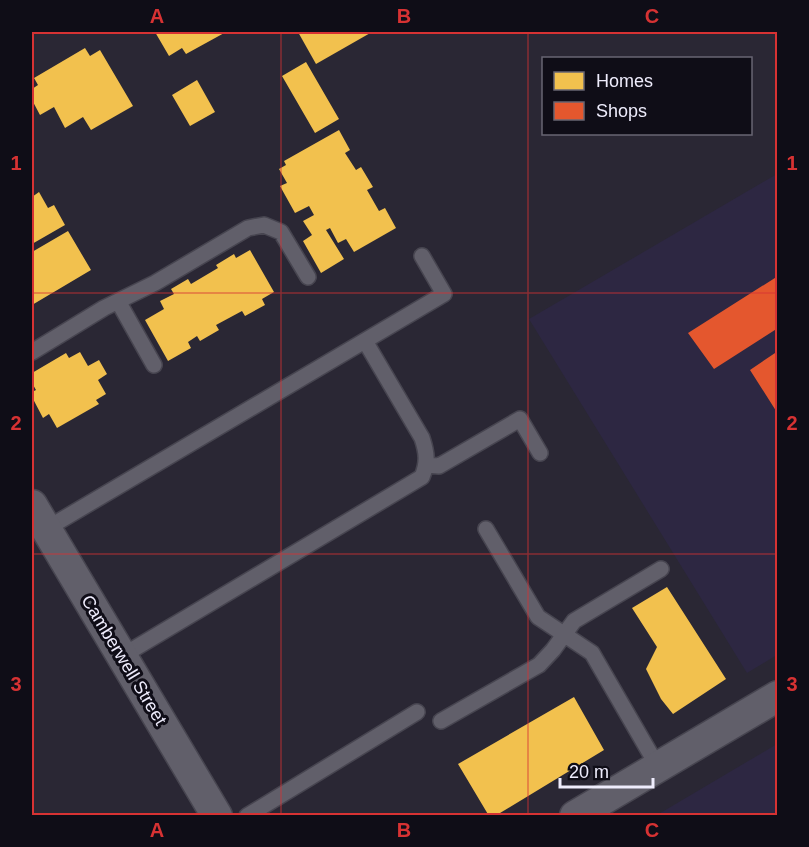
<svg xmlns="http://www.w3.org/2000/svg" width="809" height="847" viewBox="0 0 809 847" font-family="Helvetica,sans-serif">
<style>
.built{fill:#2d2742}
.homes{fill:#f2c14e}
.shops{fill:#e4572e}
.lines{fill:none;stroke-linecap:round;stroke-linejoin:round}
.service-casing{stroke:#474550;stroke-width:18}
.minor-casing{stroke:#474550;stroke-width:33}
.service{stroke:#615f6a;stroke-width:15}
.minor{stroke:#615f6a;stroke-width:30}
.grid{fill:none;stroke:#d73233;stroke-width:1.5;stroke-opacity:0.55}
.labels{text-anchor:middle;dominant-baseline:central;stroke-width:6;stroke-linejoin:round;paint-order:stroke}
.street-label{font-size:18px;fill:#eeecfc;stroke:#0f0d17}
.neatline{fill:none;stroke:#d73233;stroke-width:2}
.grid-label{font-size:20px;text-anchor:middle;font-weight:bold;fill:#d73233}
</style>
<rect width="100%" height="100%" fill="#2a2734"/>
<!-- built -->
<path class="built" d="M 777,174 L 777,655 L 747,673 L 529,319 Z
M 777,744 L 777,815 L 657,815 Z"/>
<!-- homes -->
<path class="homes" d="M 155,32 L 226,32 L 186,54 L 182,48 L 169,56 Z
M 298,32 L 372,32 L 316,64 Z
M 85,48 L 90,56 L 100,50 L 133,106 L 91,130 L 83,117 L 65,128 L 54,107 L 40,115 L 32,100 L 32,89 L 38,85 L 34,78 Z
M 306,62 L 339,119 L 315,133 L 282,76 Z
M 197,80 L 215,112 L 190,126 L 172,95 Z
M 339,130 L 350,150 L 345,153 L 356,170 L 361,167 L 373,187 L 367,190 L 379,211 L 385,208 L 396,228 L 354,252 L 346,239 L 338,243 L 330,228 L 326,230 L 344,259 L 321,273 L 303,241 L 312,235 L 303,221 L 314,215 L 309,206 L 295,213 L 280,186 L 287,183 L 279,169 L 286,165 L 284,161 Z
M 39,192 L 48,208 L 54,205 L 65,225 L 32,244 L 32,197 Z
M 68,231 L 91,270 L 32,305 L 32,252 Z
M 250,250 L 274,292 L 262,299 L 265,305 L 245,316 L 242,311 L 216,325 L 219,330 L 200,341 L 197,336 L 188,342 L 191,348 L 168,361 L 145,320 L 164,309 L 160,301 L 174,294 L 171,289 L 188,279 L 191,284 L 218,268 L 216,265 L 234,254 L 236,258 Z
M 80,352 L 88,366 L 99,360 L 107,374 L 98,380 L 106,394 L 96,400 L 99,404 L 57,428 L 49,414 L 43,418 L 32,397 L 32,392 L 36,390 L 32,383 L 32,373 L 66,353 L 69,358 Z
M 667,587 L 726,679 L 673,714 L 661,699 L 646,669 L 657,647 L 632,608 Z
M 574,697 L 604,750 L 495,816 L 489,816 L 458,764 Z"/>
<!-- shops -->
<path class="shops" d="M 778,276 L 778,328 L 714,369 L 688,333 Z
M 778,351 L 778,414 L 750,370 Z"/>
<g class="lines">
<defs>
<path id="service" d="M 118,301 L 154,365
M 32,352 L 104,308 L 155,283 L 248,228 L 264,225 L 281,232 L 308,277
M 427,465 L 439,466 L 520,419 L 540,453
M 46,529 L 444,294 L 422,256
M 486,529 L 538,617 L 592,653 L 658,767
M 122,656 L 422,477 C 428,462 427,453 422,438 L 365,341
M 441,721 L 539,665 L 553,650 L 574,621 L 661,569
M 247,816 L 417,712"/>
<path id="minor" d="M 32,505 L 217,816
M 575,816 L 778,696"/>
</defs>
<!-- service casing -->
<use href="#service" class="service-casing"/>
<!-- minor casing -->
<use href="#minor" class="minor-casing"/>
<!-- service -->
<use href="#service" class="service"/>
<!-- minor -->
<use href="#minor" class="minor"/>
</g>
<!-- grid -->
<path class="grid" d="M 281,32 L 281,816M 528,32 L 528,816M 32,293 L 778,293M 32,554 L 778,554"/>
<g class="labels">
<!-- street labels -->
<g class="street-label">
<text transform="translate(124 660) rotate(59)">Camberwell Street</text>
</g>
</g>
<!-- border -->
<rect width="809" height="847" fill="none" stroke="#0f0d17" stroke-width="66"/>
<!-- legend -->
<rect x="542" y="57" width="210" height="78" fill="#0f0d17" stroke="#686673" stroke-width="1.5"/>
<rect x="554" y="72" width="30" height="18" fill="#f2c14e" stroke="#686673" stroke-width="1.5"/>
<text x="596" y="87" font-size="18" fill="#eeecfc">Homes</text>
<rect x="554" y="102" width="30" height="18" fill="#e4572e" stroke="#686673" stroke-width="1.5"/>
<text x="596" y="117" font-size="18" fill="#eeecfc">Shops</text>
<!-- scale -->
<path d="M560 778v9h93v-9" fill="none" stroke="#eeecfc" stroke-width="3"/>
<text x="569" y="778" font-size="18" fill="#eeecfc" stroke="#0f0d17" stroke-width="4.5" paint-order="stroke">20 m</text>
<rect x="33" y="33" width="743" height="781" class="neatline"/>
<g class="grid-label">
<text x="157" y="23">A</text>
<text x="404" y="23">B</text>
<text x="652" y="23">C</text>
<text x="16" y="170">1</text>
<text x="792" y="170">1</text>
<text x="16" y="430">2</text>
<text x="792" y="430">2</text>
<text x="16" y="691">3</text>
<text x="792" y="691">3</text>
<text x="157" y="837">A</text>
<text x="404" y="837">B</text>
<text x="652" y="837">C</text>
</g>
</svg>
